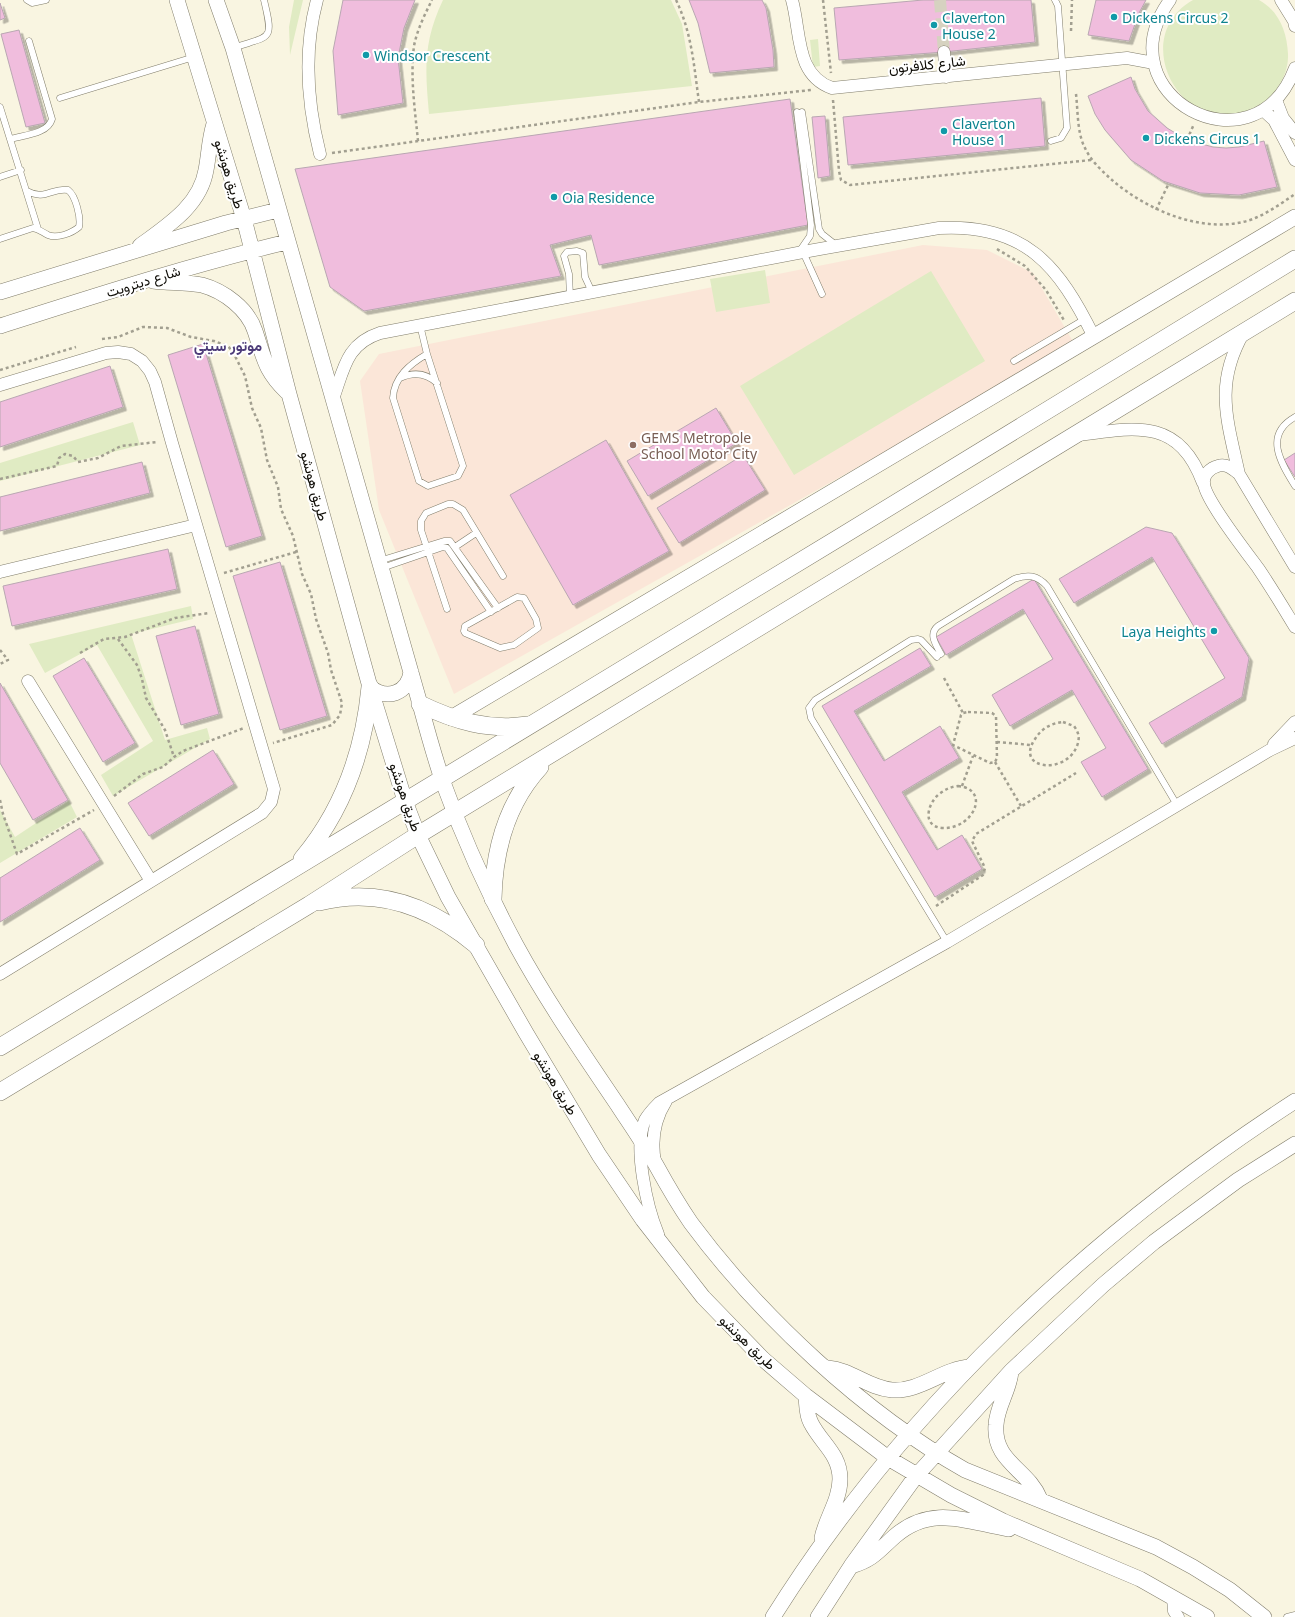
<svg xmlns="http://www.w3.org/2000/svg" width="1295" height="1617" viewBox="0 0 1295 1617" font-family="'Noto Sans',Vazirmatn,sans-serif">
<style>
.education{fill:#fbe6d8}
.green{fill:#e0ebc3}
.building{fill:#f0bddd;stroke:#b9a7b2;filter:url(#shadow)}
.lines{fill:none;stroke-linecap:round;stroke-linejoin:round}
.minor-tunnel{stroke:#d6d2c0;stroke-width:12;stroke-dasharray:12 6;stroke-linecap:butt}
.service-casing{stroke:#817d6b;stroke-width:7}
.minor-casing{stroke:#817d6b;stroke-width:13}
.tertiary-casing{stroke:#817d6b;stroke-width:16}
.secondary-casing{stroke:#817d6b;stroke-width:18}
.path{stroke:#a29f90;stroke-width:2.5;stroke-dasharray:3 3;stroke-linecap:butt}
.service{stroke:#fff;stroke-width:6}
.minor{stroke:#fff;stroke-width:12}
.tertiary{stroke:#fff;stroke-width:15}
.secondary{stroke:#fff;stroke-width:17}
.culture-dot{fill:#0f9aa8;stroke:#fff;stroke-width:1.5}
.education-dot{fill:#8d6e63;stroke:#fff;stroke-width:1.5}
.labels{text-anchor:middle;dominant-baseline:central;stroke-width:4;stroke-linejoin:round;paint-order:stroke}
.culture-label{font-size:14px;fill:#0d838f;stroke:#fff;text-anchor:start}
.street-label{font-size:14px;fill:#0e0c06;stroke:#fff}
.education-label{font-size:14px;fill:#785e54;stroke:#fff;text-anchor:start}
.neighbourhood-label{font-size:15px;font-weight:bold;fill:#4d3c79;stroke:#fff}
</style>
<defs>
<filter id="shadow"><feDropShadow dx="3.5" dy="3.5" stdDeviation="0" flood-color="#0004"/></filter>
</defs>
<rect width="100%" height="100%" fill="#f9f5e1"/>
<!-- education -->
<path class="education" d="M 923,245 L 987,250 L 1033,273 L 1075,345 L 454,694 L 379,510 L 360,381 L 379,354 Z"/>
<!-- green -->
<path class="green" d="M 294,0 L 303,0 L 290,55 L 289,27 Z
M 443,0 L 671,0 L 682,24 L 692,86 L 429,114 C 425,69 423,42 443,0 Z
M 1193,0 L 1259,0 C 1279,11 1287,32 1288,54 C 1289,71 1279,91 1265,101 C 1188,155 1123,39 1193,0 Z
M 818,39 L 820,66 L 813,67 L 810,40 Z
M 765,270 L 770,303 L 716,312 L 710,279 Z
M 931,271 L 985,361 L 794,475 L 740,386 Z
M 133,422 L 140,445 L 0,481 L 0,463 Z
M 191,606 L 193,619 L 131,634 L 165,740 L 207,728 L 210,739 L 113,796 L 101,775 L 153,741 L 97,645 L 45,673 L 29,644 Z
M 69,801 L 77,817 L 0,863 L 0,810 L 15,837 Z"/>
<!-- building -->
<path class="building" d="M 343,0 L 415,0 L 404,28 L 398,58 L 403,103 L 338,115 L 333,51 Z
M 689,0 L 762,0 L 766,8 L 773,50 L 774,67 L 710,73 L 698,23 Z
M 923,0 L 1031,0 L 1035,42 L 944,52 L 839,60 L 834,8 Z
M 1096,0 L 1146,0 L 1139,13 L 1129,41 L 1088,35 Z
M 0,3 L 5,18 L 0,20 Z
M 19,30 L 45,123 L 26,127 L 1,34 Z
M 1131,77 L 1135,89 L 1148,111 L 1167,128 L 1187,140 L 1213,147 L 1226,148 L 1239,147 L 1264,141 L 1277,187 L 1239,195 L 1200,193 L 1163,181 L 1131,160 L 1105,130 L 1095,114 L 1088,96 Z
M 1041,98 L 1045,146 L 848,165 L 843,117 Z
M 790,99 L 808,225 L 599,265 L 591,235 L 550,245 L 561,276 L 364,311 L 330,287 L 295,169 Z
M 825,116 L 830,176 L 818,178 L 812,117 Z
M 203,344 L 262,536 L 226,547 L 168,355 Z
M 110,366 L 123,407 L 0,447 L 0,402 Z
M 716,408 L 737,443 L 648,496 L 627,461 Z
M 606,440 L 669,551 L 573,605 L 510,495 Z
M 1295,453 L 1295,477 L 1284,460 Z
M 743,455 L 765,490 L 679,543 L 657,508 Z
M 142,462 L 150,493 L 0,531 L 0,497 Z
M 1146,527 L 1172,533 L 1249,658 L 1242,697 L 1162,744 L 1149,723 L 1225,678 L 1152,557 L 1074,603 L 1059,579 Z
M 168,549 L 177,589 L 12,626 L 3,586 Z
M 280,562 L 327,716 L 280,730 L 233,576 Z
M 1034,579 L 1148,769 L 1102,797 L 1081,762 L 1106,748 L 1072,690 L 1010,726 L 992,695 L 1053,659 L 1023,609 L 946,655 L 936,637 Z
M 195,626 L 219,714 L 181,725 L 156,636 Z
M 920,648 L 931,666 L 854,711 L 884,761 L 940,726 L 959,758 L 902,792 L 937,850 L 962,835 L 982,869 L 935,897 L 822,706 Z
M 84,658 L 135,743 L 103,762 L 53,676 Z
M 0,683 L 68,800 L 33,820 L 0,763 Z
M 213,750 L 234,784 L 149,836 L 128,803 Z
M 80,828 L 100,860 L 0,922 L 0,878 Z"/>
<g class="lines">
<!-- minor-tunnel -->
<path class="minor-tunnel" d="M 940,0 L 944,52"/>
<defs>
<path id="service" d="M 27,0 L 32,3 L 46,0
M 233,48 C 271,35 274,42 264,0
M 60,98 L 194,57
M 0,107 L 38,229
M 797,112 L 811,225 L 810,236 L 799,252
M 802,112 L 819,229 L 822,234 L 836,245
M 11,139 C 24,135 48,134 52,119 L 29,41
M 1051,141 L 1061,138 L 1067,128 L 1058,6 L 1055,0
M 0,177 L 21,170
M 0,239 L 33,228 C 39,229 42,232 48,235 C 57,239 72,233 79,227 C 81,218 76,196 68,190 C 53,187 45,201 27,191
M 803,252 L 822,294
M 570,297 L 569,274 L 564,256 L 567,252 L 577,251 L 583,253 L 585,277 L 592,292
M 420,325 L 427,354
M 427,354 L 463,466 L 458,476 L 428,486 L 419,481 L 393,398 C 394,377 410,364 427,354 Z
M 1014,361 L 1085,319
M 400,378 C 413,372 426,373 437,383
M 1295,417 C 1263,435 1281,463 1295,486
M 455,547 L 476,533
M 379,561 L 444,541 L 450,541 L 498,608
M 382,568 L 443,547 L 447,548 L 491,612
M 517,597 L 524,598 L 536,619 L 538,628 L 514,645 L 500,648 L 465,633 L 464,631 L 465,626 Z
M 447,609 L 421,530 L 421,521 L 426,513 L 448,504 L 453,504 L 463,510 L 503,576
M 941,654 C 936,645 928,634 938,626 L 1014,579 C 1028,574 1037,575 1047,586 L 1177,805
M 937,657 L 921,640 L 918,639 L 911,640 L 815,700 L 809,708 L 811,718 L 947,942
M 1287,1617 L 1295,1615"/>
<path id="minor" d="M 317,0 C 303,52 307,103 320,154
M 792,0 C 801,32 795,75 832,88 L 1127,58 L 1154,63
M 1170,0 C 1101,95 1254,177 1295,68
M 1281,0 L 1294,21 L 1295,26
M 944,52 L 946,77
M 1276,100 L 1283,118 L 1295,133
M 1263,110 L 1274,120 L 1295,160
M 0,385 L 106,353 L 118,352 L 131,354 L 142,361 L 150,371 L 155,382 L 172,443 L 274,789 L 271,802 L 262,813 L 0,974
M 333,399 C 344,369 346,344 380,333 L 803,252 L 939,228 C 1025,223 1059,266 1094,337
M 1079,435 C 1136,427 1179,418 1203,483
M 1239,474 C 1227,419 1214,384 1244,332
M 1295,567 L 1239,474 C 1233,469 1226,463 1218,466 C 1210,468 1203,475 1204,483 C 1204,498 1247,553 1258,568 C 1271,587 1283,607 1295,627
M 0,572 L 196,525
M 28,681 L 151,881
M 1274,744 L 1295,722
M 655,1162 C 651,1140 654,1120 666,1101
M 658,1234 C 647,1208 633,1146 645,1120 C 649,1113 654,1108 659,1103 L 947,942 L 1270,750 L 1295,738
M 1173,1597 L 1174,1611 L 1178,1617"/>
<path id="tertiary" d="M 177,0 L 244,219 L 289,394 L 370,687 L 405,801 L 418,835 L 448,897 L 526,1033 L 599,1155 L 643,1220 L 703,1297 L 763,1359 L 806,1396 L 888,1458 L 951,1495 L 1003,1521 L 1140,1579 L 1207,1617
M 216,0 L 233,48 L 420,704 C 427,730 434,756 443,782 C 463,838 488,893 516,945 C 546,1000 582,1052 617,1104 C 630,1124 644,1144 656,1165 C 667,1185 678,1204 691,1223 C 760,1316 864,1413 965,1470 L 1156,1547 L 1193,1567 L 1230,1590 L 1264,1617
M 140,246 C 167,226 200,206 206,170 C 209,155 209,140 214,124
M 153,281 C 169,283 186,282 202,285 C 224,291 248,309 255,331 C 264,358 265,371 287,392
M 0,292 L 226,223 L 278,210
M 0,326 C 95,296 190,265 287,242
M 370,687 C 387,701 408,693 411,672
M 451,718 L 1295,217
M 828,1368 C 852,1370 868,1388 892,1390 C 920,1392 942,1369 970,1367
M 1011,1372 C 1009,1391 997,1406 996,1425 C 993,1462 1028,1469 1040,1499
M 806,1396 C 807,1405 806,1414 811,1423 C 821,1443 840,1454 840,1479 C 840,1500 826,1518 822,1538
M 851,1566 C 873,1560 879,1550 895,1536 C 932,1504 967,1522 1009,1529
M 773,1617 C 904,1408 1089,1235 1295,1101
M 818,1617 L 851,1566 L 916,1476 L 1011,1371 L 1103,1285 L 1154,1242 L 1238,1180 L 1295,1144"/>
<path id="secondary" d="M 420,704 C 455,721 489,731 528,725
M 302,859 C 344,809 364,750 370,687
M 493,899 C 494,850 506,804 540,767
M 319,902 C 378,887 430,906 476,945
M 0,1047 L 837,539 L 1295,259
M 0,1092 L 309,905 L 418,835 L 1295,301"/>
</defs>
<!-- service casing -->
<use href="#service" class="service-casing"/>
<!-- minor casing -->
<use href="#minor" class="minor-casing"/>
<!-- tertiary casing -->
<use href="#tertiary" class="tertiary-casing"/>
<!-- secondary casing -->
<use href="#secondary" class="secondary-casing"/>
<!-- path -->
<path class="path" d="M 676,0 C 692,33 694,67 699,102
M 823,0 L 831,73
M 1071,31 L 1072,0
M 1076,94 C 1078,111 1077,133 1085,148 C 1091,161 1102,171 1112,180 C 1148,211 1206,236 1253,219 C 1268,213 1282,203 1295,194
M 833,100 L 839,171 L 841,180 L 850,185 L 1091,160
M 1187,140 L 1194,124
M 418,141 C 415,110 410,77 414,46 C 417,30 425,14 432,0
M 332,153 L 699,102 L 811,90
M 1156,210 L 1169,183
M 997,249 L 1025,266 L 1046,290 L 1065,322
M 102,339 L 118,337 L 143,327 L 167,328 L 191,337 L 214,341 L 228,346 L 233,352 L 245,376 L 252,408 L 261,428 L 267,460 L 278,487 L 281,509 L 293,536 L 302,574 L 311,594 L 316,619 L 328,653 L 331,670 L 342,703 L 340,715 L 332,725 L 273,743
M 0,370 L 76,347
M 0,479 L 57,466 L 59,458 L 65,454 L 73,456 L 78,462 L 98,458 L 121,446 L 157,442 L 158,443
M 224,573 L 296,552
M 118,639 L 137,665 L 142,679 L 146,698 L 165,730 L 174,757
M 0,650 L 8,660 L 0,664
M 80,653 L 104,639 L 125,637 L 175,618 L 209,613
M 944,678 L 963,713
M 968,712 L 992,713 L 996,716 L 997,758 L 995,762 L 990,763 L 953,745 L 961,715 L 963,713 Z
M 1063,722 L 1074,726 C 1079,733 1080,738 1077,746 C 1066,775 1014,770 1035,739 C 1041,729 1051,723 1063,722 Z
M 997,742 L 1031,745
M 995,762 L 1021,806
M 958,786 C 991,789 974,829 943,828 C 922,827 927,805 938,795 C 944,790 950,787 958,786 Z
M 962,786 L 973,756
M 114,796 L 143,774 L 163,767 L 174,757 L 183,751 L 244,728
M 0,800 L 3,814 L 17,854 L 94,810
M 936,906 L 983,875 L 985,868 L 972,841 L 976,834 L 1076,773"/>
<!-- service -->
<use href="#service" class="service"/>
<!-- minor -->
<use href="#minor" class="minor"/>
<!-- tertiary -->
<use href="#tertiary" class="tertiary"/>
<!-- secondary -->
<use href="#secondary" class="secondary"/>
</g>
<!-- markers -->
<g class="culture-dot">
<circle cx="1114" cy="17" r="4"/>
<circle cx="934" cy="25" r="4"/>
<circle cx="366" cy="55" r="4"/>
<circle cx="944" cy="131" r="4"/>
<circle cx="1146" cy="138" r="4"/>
<circle cx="554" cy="197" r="4"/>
<circle cx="1214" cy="631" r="4"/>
</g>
<circle class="education-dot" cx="633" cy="445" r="4"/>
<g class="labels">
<!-- culture labels -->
<g class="culture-label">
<text x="942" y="17">Claverton<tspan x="942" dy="16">House 2</tspan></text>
<text x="1122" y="17">Dickens Circus 2</text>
<text x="374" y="55">Windsor Crescent</text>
<text x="952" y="123">Claverton<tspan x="952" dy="16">House 1</tspan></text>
<text x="1154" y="138">Dickens Circus 1</text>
<text x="562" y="197">Oia Residence</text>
<text x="1206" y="631" text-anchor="end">Laya Heights</text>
</g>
<!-- street labels -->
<g class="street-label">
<text transform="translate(927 64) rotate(-6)">شارع كلافرتون</text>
<text transform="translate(230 174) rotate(73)">طريق هونشو</text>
<text transform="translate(143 281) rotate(-17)">شارع ديترويت</text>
<text transform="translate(315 486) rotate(75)">طريق هونشو</text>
<text transform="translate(406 797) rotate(71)">طريق هونشو</text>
<text transform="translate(556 1083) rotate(59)">طريق هونشو</text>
<text transform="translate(748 1342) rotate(44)">طريق هونشو</text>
</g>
<!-- education labels -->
<g class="education-label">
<text x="641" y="437">GEMS Metropole<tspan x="641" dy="16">School Motor City</tspan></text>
</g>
<!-- neighbourhood labels -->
<g class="neighbourhood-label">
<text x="228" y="345">موتور سيتي</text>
</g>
</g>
</svg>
